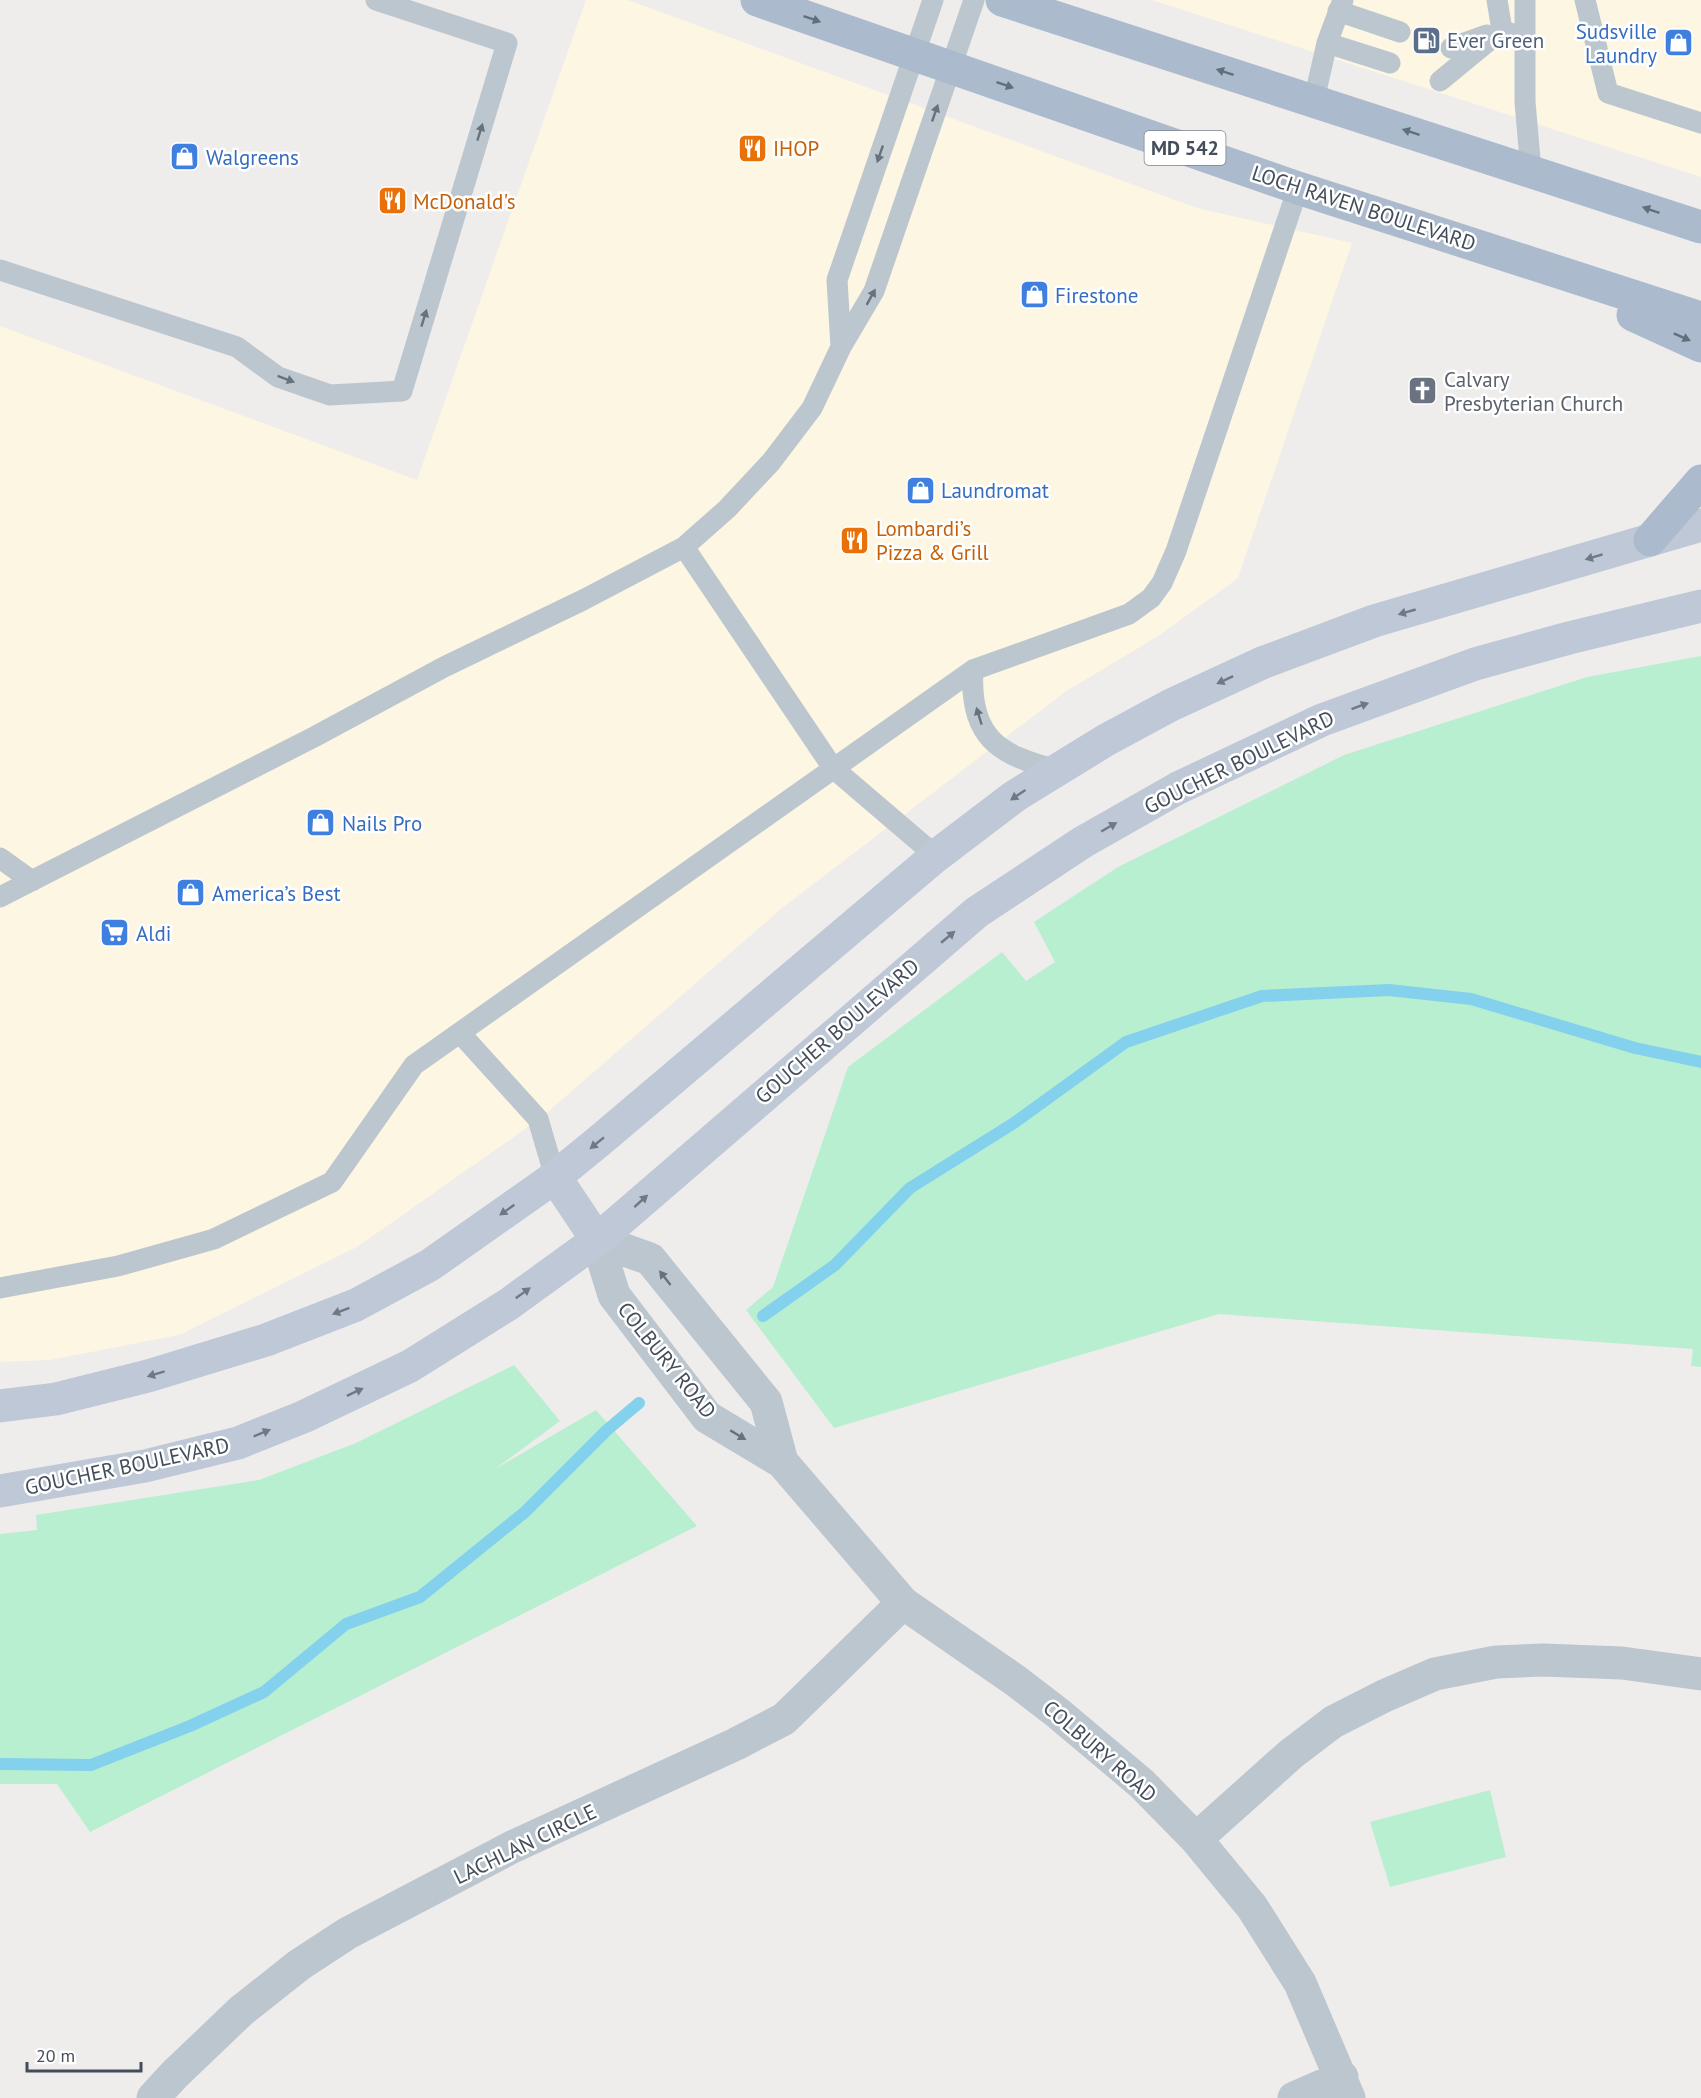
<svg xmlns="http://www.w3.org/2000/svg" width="1701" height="2098" viewBox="0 0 1701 2098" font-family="'PT Sans',sans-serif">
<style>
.commercial{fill:#fcf6e3}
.green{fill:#b8efd0}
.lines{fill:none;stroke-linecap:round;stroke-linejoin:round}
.stream{stroke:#84d1ed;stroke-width:12}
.lane{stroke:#bcc6cf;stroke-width:21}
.street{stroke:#bcc6cf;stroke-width:33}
.secondary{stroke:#bec8d6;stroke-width:33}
.primary{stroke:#abbacc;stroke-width:33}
.oneway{fill:#636e7c}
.oneway2{fill:#68727d}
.oneway3{fill:#6f7985}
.labels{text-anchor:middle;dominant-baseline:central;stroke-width:5;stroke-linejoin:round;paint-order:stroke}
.shield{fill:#fff;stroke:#7c838c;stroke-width:1.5}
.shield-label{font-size:20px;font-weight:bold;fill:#444e5a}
.shop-label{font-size:21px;fill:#366cbe;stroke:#fff;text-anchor:start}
.service-label{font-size:21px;fill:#4e5e75;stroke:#fff;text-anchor:start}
.food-label{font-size:21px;fill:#c56008;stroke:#fff;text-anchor:start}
.street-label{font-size:21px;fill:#444e5a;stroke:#fff}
.worship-label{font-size:21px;fill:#5b616d;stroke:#fff;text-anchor:start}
</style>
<rect width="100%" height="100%" fill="#efecec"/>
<!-- commercial -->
<path class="commercial" d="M 586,0 L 628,0 L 1197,208 L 1352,243 L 1238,578 L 1160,635 L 1065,692 L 782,908 L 542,1117 L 357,1247 L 179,1335 L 50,1360 L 0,1362 L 0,326 L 417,480 Z
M 1152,0 L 1701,0 L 1701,177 Z"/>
<!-- green -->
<path class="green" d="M 1701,656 L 1701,1367 L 1691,1366 L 1693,1349 L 1219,1314 L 834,1428 L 746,1310 L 773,1287 L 848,1067 L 1002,952 L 1026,981 L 1055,962 L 1034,922 L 1118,867 L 1344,755 L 1587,677 Z
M 514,1365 L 560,1421 L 495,1469 L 596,1410 L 697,1526 L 90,1832 L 57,1784 L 0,1784 L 0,1534 L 37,1530 L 36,1515 L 259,1480 L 356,1443 Z
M 1490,1790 L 1506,1857 L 1390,1887 L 1370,1822 Z"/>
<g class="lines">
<!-- stream -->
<path class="stream" d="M 763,1316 L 835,1265 L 910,1188 L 1014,1123 L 1126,1042 L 1262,996 L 1389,990 L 1471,999 L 1635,1048 L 1701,1062
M 0,1764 L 91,1765 L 190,1726 L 264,1692 L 346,1624 L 420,1597 L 525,1512 L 607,1430 L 639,1403"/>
<!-- lane -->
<path class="lane" d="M 1497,0 L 1502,30 L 1513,34
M 1525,0 L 1525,102 L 1531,171
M 1585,0 L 1608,93 L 1701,123
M 1338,11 L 1400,32
M 1327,43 L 1390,63
M 1451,48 L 1487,35
M 1440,81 L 1502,30
M 1314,100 L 1327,43 L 1343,0
M 0,270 L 237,347 L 278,377 L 330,395 L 402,391 L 507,43 L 376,0
M 841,347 L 837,280 L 933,0
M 684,547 L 833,768 L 936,856
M 973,670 C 969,737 998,755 1057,770
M 0,858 L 32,881
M 0,897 L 314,737 L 444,667 L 583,600 L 684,547 L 727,509 L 771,462 L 812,408 L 841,347 L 874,291 L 974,0
M 460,1033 L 538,1119 L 555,1177
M 0,1288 L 118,1266 L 214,1239 L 332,1182 L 414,1065 L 973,670 L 1129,614 L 1151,598 L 1162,583 L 1176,551 L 1298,188"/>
<!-- street -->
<path class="street" d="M 597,1240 L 614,1295 L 707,1417 L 782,1462 L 903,1603 L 1016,1681 L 1059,1714 L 1141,1783 L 1196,1839 L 1252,1907 L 1300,1983 L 1349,2098
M 597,1240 L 650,1259 L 766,1402 L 782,1462
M 1196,1839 L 1291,1754 L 1333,1722 L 1384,1696 L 1435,1674 L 1496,1662 L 1543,1660 L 1622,1663 L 1701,1674
M 153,2098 L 174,2075 L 241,2011 L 299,1965 L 348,1933 L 512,1847 L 736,1744 L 784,1719 L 903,1603
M 1294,2098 L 1342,2077"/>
<!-- secondary -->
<path class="secondary" d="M 555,1177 L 597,1240
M 0,1406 L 56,1399 L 148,1376 L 266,1340 L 356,1305 L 430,1265 L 555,1177 L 598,1142 L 936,856 L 1015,796 L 1106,740 L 1171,705 L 1262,663 L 1374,621 L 1701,525
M 0,1491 L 145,1466 L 238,1443 L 303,1417 L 410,1366 L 509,1304 L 597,1240 L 977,912 L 1083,842 L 1178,788 L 1322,720 L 1475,664 L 1569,638 L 1701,606"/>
<!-- primary -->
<path class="primary" d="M 757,0 L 1298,188 L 1701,318
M 1002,0 L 1701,227
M 1633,315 L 1701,346
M 1650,540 L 1701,481"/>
</g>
<!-- one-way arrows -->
<defs><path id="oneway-solid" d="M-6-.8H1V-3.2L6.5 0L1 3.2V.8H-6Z" transform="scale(1.5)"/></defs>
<g class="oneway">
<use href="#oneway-solid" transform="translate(812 19) rotate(19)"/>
<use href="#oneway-solid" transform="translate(1225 72) rotate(-162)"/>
<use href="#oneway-solid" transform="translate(1005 85) rotate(19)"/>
<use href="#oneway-solid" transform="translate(1411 132) rotate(-162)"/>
<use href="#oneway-solid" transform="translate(1651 210) rotate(-161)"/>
<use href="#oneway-solid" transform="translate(1682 337) rotate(24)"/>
</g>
<g class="oneway2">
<use href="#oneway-solid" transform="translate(935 113) rotate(-71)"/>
<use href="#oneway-solid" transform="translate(480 132) rotate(-73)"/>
<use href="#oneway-solid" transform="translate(880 154) rotate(109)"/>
<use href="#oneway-solid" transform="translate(871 297) rotate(-61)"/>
<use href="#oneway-solid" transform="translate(424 318) rotate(-73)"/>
<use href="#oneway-solid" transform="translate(286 379) rotate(21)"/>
<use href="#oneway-solid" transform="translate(979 716) rotate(-107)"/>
<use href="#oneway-solid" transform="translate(665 1278) rotate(-128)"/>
<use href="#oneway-solid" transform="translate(738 1435) rotate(31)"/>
</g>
<g class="oneway3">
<use href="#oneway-solid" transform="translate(1594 557) rotate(163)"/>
<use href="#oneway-solid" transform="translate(1407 612) rotate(164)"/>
<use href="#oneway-solid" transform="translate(1225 680) rotate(155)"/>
<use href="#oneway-solid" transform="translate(1360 706) rotate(-20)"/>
<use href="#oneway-solid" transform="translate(1018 795) rotate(146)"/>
<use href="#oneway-solid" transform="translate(1109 827) rotate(-30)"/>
<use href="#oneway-solid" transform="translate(948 937) rotate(-40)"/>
<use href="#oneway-solid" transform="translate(597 1143) rotate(141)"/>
<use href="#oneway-solid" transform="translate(641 1201) rotate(-42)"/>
<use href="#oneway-solid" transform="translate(507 1210) rotate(145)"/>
<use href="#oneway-solid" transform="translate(523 1293) rotate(-36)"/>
<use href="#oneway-solid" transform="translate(341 1311) rotate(159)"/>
<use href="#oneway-solid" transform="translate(156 1374) rotate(163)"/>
<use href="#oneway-solid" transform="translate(355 1392) rotate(-25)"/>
<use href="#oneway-solid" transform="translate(262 1433) rotate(-22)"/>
</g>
<!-- icons -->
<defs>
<symbol id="fuel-square" viewBox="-11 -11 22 22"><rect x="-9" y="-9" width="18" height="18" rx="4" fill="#5c6f8a" stroke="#fff"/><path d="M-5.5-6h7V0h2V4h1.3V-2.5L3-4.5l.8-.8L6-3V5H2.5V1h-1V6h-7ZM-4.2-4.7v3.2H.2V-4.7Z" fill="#fff"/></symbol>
<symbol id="shop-square" viewBox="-11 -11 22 22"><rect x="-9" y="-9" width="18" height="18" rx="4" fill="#3f7fe0" stroke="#fff"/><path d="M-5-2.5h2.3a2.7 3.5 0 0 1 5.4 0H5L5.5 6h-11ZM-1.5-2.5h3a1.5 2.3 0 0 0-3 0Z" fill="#fff"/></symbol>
<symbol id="restaurant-square" viewBox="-11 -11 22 22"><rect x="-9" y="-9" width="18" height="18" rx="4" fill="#e8710a" stroke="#fff"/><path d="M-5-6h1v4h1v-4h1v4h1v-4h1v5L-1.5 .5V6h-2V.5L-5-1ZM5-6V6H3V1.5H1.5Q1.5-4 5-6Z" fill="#fff"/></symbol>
<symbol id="church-square" viewBox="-11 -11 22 22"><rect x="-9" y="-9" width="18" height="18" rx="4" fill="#6b7280" stroke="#fff"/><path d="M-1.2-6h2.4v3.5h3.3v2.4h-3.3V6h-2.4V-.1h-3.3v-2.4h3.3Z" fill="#fff"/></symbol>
<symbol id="supermarket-square" viewBox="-11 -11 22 22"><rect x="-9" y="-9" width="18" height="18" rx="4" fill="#3f7fe0" stroke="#fff"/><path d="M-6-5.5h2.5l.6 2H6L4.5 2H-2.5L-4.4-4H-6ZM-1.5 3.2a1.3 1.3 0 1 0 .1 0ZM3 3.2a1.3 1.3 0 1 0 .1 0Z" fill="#fff"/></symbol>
</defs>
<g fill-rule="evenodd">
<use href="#fuel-square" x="1410" y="24" width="33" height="33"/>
<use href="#shop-square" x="1662" y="26" width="33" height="33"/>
<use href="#restaurant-square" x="736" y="132" width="33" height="33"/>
<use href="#shop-square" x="168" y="140" width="33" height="33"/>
<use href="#restaurant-square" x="376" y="184" width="33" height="33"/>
<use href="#shop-square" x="1018" y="278" width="33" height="33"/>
<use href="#church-square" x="1406" y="374" width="33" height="33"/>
<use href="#shop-square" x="904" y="474" width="33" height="33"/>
<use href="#restaurant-square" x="838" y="524" width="33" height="33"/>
<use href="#shop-square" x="304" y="806" width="33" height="33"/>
<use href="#shop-square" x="174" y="876" width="33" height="33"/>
<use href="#supermarket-square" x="98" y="916" width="33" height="33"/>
</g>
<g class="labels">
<!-- shield labels -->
<rect class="shield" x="1144.5" y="131" width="81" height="34" rx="4.5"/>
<g class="shield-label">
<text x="1185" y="148">MD 542</text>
</g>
<!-- shop labels -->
<g class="shop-label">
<text x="1657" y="31" text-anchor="end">Sudsville<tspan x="1657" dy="24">Laundry</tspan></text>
<text x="206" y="157">Walgreens</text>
<text x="1055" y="295">Firestone</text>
<text x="941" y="490">Laundromat</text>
<text x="342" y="823">Nails Pro</text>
<text x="212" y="893">America’s Best</text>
<text x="136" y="933">Aldi</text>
</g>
<!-- service labels -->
<g class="service-label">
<text x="1447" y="40">Ever Green</text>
</g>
<!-- food labels -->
<g class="food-label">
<text x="773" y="148">IHOP</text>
<text x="413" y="201">McDonald's</text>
<text x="876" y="528">Lombardi’s<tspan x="876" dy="24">Pizza &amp; Grill</tspan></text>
</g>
<!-- street labels -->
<g class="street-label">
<text transform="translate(1364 208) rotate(18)">LOCH RAVEN BOULEVARD</text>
<text transform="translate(1239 762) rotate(-26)">GOUCHER BOULEVARD</text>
<text transform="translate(837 1031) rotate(-41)">GOUCHER BOULEVARD</text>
<text transform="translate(667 1360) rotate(51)">COLBURY ROAD</text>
<text transform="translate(127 1466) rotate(-12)">GOUCHER BOULEVARD</text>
<text transform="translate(1100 1751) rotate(41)">COLBURY ROAD</text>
<text transform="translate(525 1844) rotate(-26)">LACHLAN CIRCLE</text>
</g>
<!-- worship labels -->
<g class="worship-label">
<text x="1444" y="379">Calvary<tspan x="1444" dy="24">Presbyterian Church</tspan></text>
</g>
</g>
<!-- scale -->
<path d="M27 2062v9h114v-9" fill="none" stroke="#444e5a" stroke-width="3"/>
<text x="36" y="2062" font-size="18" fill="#444e5a" stroke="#ffffff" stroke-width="4.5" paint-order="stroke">20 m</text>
</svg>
